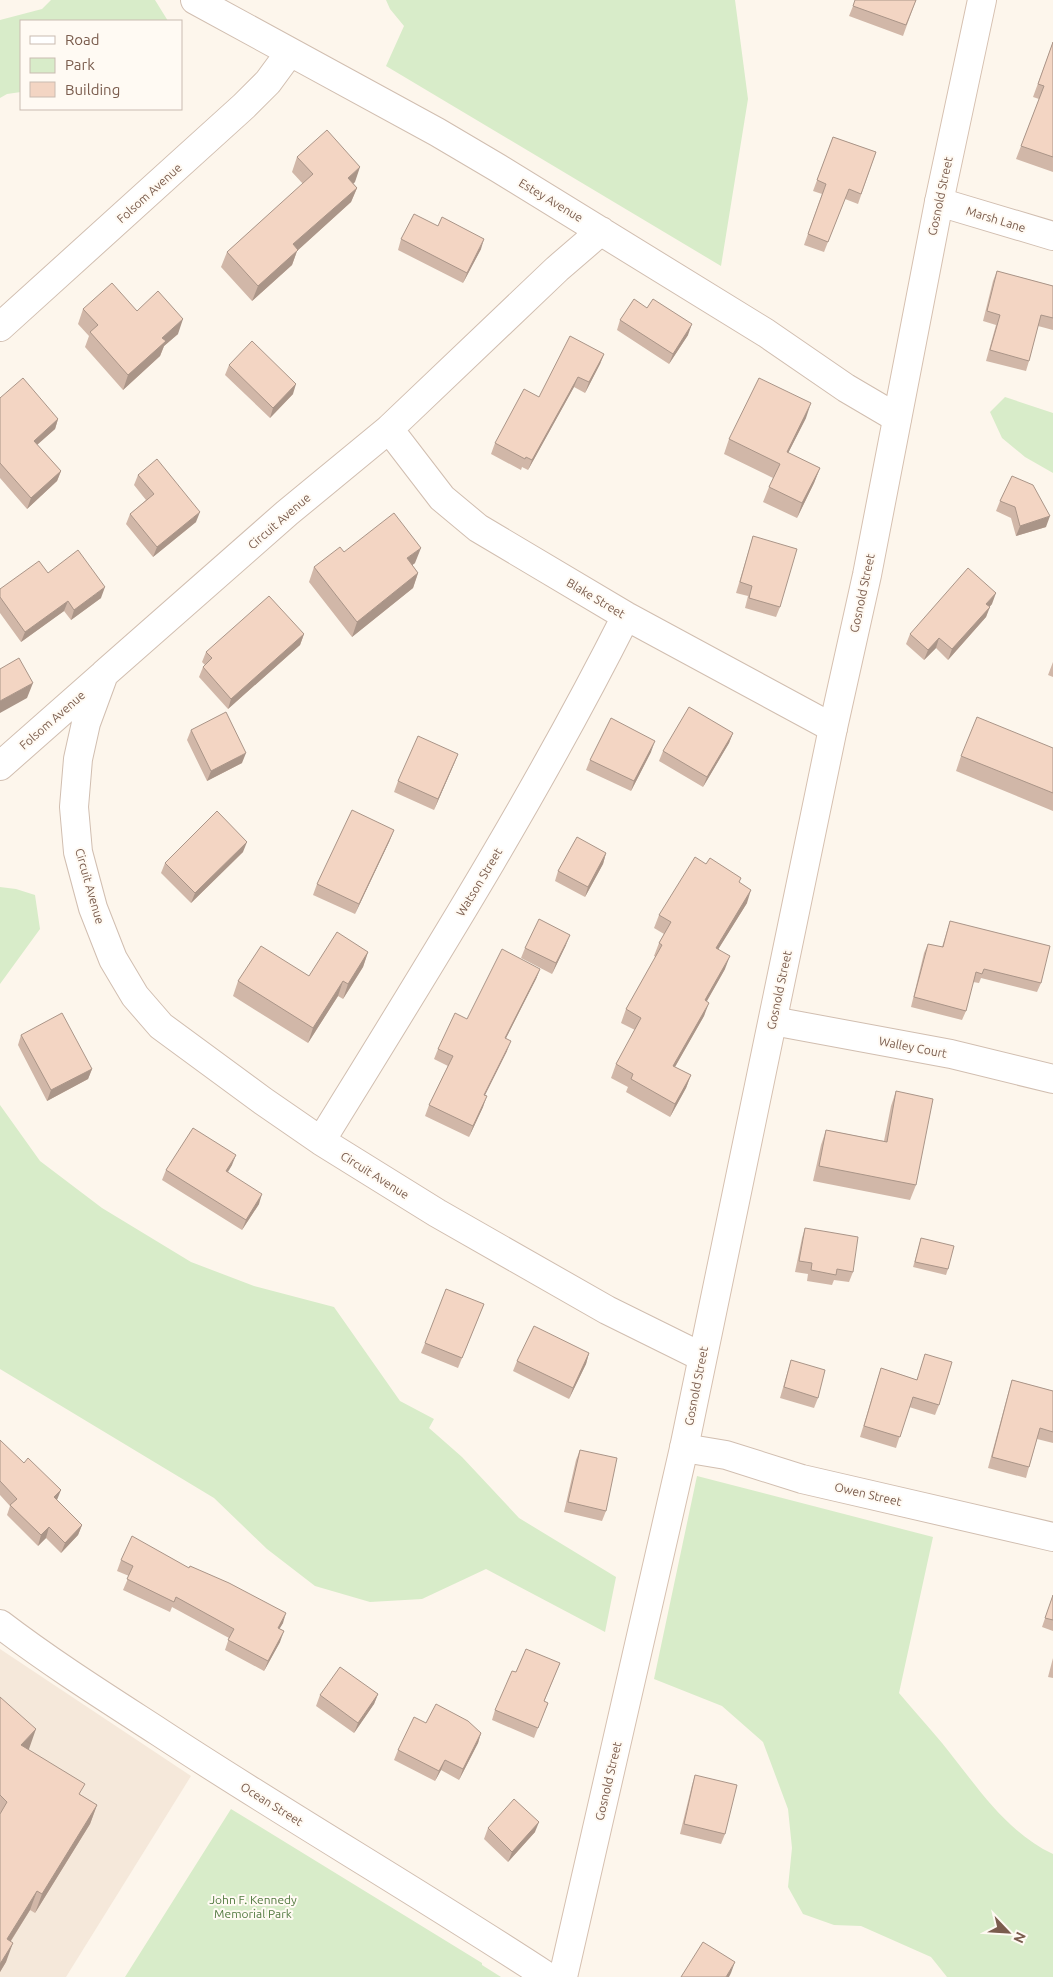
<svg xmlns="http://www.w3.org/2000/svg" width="1053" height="1977" viewBox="0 0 1053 1977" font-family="Ubuntu,sans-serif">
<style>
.residential{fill:#f5e8da}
.green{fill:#d8ecc9}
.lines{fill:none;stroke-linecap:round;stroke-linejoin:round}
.street-casing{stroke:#d1beb0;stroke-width:30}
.secondary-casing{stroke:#d6c0b0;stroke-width:30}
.street{stroke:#fff;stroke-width:28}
.secondary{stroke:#fff;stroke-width:28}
.wall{fill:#d1b7a8}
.shaded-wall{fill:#aa9588}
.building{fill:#f3d5c3;stroke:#aa9588}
.labels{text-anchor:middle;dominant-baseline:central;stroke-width:4;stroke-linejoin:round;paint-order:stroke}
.street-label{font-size:12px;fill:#7a5c4d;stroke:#fffaf3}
.park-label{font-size:12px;fill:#537a41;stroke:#fffaf3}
</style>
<rect width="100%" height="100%" fill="#fdf6ec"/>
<!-- residential -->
<path class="residential" d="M 0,1649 L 191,1776 L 66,1977 L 0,1977 Z"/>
<!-- green -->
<path class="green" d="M 51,0 L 155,0 L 168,21 L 21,21 L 21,92 L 7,94 L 0,98 L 0,20 L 42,9 Z
M 386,0 L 735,0 L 748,99 L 721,266 L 386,66 L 404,26 L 390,9 Z
M 1005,397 L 1053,413 L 1053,473 L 1025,457 L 1002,438 L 990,412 Z
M 0,887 L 16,889 L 35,895 L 40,929 L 0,984 Z
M 0,1105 L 40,1161 L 102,1208 L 191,1262 L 254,1286 L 334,1307 L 400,1401 L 434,1419 L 429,1428 L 462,1457 L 519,1518 L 616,1577 L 605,1632 L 486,1569 L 422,1599 L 370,1602 L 315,1586 L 267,1549 L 214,1498 L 0,1369 Z
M 697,1476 L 933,1537 L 899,1693 C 913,1710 928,1726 942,1743 C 974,1782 1005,1832 1053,1854 L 1053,1977 L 947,1977 L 931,1957 L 861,1926 L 834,1925 L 803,1914 L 788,1887 L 792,1848 L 788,1809 L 763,1742 L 722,1706 L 654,1679 Z
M 231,1809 L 482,1963 L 482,1965 L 501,1977 L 125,1977 Z"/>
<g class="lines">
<defs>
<path id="street" d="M 195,0 L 437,132 L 498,168 L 766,333 L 846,388 L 897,418
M 939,202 L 1053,236
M 601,231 L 557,269 L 389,429 L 287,513 L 104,674 L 86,723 L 78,759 L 74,807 L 78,852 L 93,908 L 113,959 L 135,996 L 161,1026 L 263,1101 L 321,1141 L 437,1213 L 607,1310 L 702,1357
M 0,327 L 244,106 L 268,82 L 290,52
M 389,429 L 442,498 L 478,528 L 626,616 L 833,728
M 0,766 L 102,676
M 773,1021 L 951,1054 L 1053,1079
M 321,1141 C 427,969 535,797 626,616
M 684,1448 L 726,1455 L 802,1479 L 1053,1537
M 0,1624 C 51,1663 105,1697 159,1732 C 287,1816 420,1893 548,1977"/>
<path id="secondary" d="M 563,1977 L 684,1448 L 833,728 L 867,575 L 939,202 L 982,0"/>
</defs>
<!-- street casing -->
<use href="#street" class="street-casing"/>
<!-- secondary casing -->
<use href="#secondary" class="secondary-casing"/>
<!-- street -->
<use href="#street" class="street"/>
<!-- secondary -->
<use href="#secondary" class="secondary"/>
</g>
<!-- wall -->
<path class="wall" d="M 916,0 L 903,36 L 849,16 L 853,6 Z
M 1053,42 L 1053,172 L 1016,159 L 1039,99 L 1033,97 Z
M 833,137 L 876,152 L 858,204 L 845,199 L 824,252 L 804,245 L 822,194 L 813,191 Z
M 297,157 L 355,182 L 353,183 L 357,188 L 351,202 L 297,251 L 292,265 L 252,301 L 221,267 L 227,252 L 303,184 L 292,172 Z
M 401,239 L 481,249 L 463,283 L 398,250 Z
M 997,271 L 1053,286 L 1053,330 L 1038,326 L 1029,361 L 1026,371 L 986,361 L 996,325 L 983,321 L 993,281 Z
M 647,308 L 688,335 L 669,364 L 617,330 L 620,320 Z
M 83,309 L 137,311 L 178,334 L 164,346 L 160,356 L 123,390 L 85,347 L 89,336 L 78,324 Z
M 604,354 L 600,364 L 585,393 L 574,387 L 528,470 L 522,467 L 521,470 L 491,454 L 495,443 L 539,397 Z
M 229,365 L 293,394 L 270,418 L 225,375 Z
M 0,398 L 58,419 L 55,429 L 37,445 L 61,471 L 57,481 L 27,509 L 0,478 Z
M 806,418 L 788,453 L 820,468 L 814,483 L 797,518 L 763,502 L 769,487 L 773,478 L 724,454 L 729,439 Z
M 138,475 L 196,522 L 153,557 L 126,524 L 130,514 L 146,500 L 134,485 Z
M 1012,476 L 1046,527 L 1016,536 L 1011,518 L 996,511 L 1000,501 Z
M 753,536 L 780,607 L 776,617 L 745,608 L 748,596 L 736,593 Z
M 344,552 L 415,563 L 412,565 L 418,573 L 413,588 L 352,637 L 309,582 L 314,567 Z
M 0,589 L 101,598 L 71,620 L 64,611 L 21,642 L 0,613 Z
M 992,604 L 989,607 L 986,617 L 948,660 L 936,648 L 924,660 L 906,644 L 910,634 Z
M 304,634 L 300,645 L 228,709 L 199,677 L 203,667 L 205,665 L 202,662 L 206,652 Z
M 1053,662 L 1053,677 L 1048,675 Z
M 191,730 L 242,763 L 207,781 L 187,740 Z
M 733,733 L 729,743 L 703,787 L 659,761 L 663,751 Z
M 1053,748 L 1053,811 L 956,771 L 961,756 Z
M 651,752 L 631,791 L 586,770 L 590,760 Z
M 458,754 L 454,764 L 434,810 L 394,792 L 398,781 Z
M 390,840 L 355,914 L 313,895 L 317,884 Z
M 243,852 L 191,903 L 161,873 L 165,863 Z
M 606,853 L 603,864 L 585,897 L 555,881 L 558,871 Z
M 706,864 L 740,883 L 747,903 L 718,949 L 725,969 L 707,1001 L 704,1016 L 675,1067 L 691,1075 L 686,1088 L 670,1117 L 626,1092 L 628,1087 L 611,1078 L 616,1064 L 635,1030 L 621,1023 L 626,1009 L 656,957 L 654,956 L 659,943 L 664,934 L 654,928 L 659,915 Z
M 950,921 L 1041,983 L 1037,992 L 981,978 L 979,983 L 973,982 L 966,1011 L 962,1020 L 911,1007 L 924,953 L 928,944 L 942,947 Z
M 566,945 L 552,974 L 521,958 L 525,948 Z
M 368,952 L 363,967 L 343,999 L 338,996 L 308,1043 L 233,996 L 238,981 L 309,976 Z
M 540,969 L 536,979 L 506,1038 L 507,1051 L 485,1095 L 483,1107 L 469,1137 L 425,1116 L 429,1105 L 448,1066 L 434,1059 L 438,1049 L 467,1019 Z
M 21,1035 L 92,1069 L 88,1079 L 47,1101 L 18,1045 Z
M 896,1091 L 916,1185 L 910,1200 L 813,1181 L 821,1145 L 826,1130 L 884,1141 L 891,1106 Z
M 232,1165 L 228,1172 L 259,1204 L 242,1230 L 162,1180 L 166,1170 Z
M 805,1228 L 853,1272 L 849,1282 L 834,1280 L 832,1285 L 807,1281 L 808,1274 L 795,1272 L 802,1238 Z
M 921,1238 L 948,1269 L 946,1275 L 913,1267 Z
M 484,1304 L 458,1368 L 421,1353 L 425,1343 Z
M 589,1353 L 586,1364 L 569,1399 L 513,1371 L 517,1361 Z
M 925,1354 L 939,1405 L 935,1415 L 909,1407 L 896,1448 L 860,1437 L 881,1368 L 917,1380 Z
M 791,1360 L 818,1398 L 814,1408 L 780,1398 Z
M 1012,1380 L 1053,1391 L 1053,1443 L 1037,1439 L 1029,1467 L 1026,1478 L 988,1468 L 1009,1390 Z
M 0,1440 L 57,1500 L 82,1525 L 78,1535 L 61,1553 L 46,1538 L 38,1546 L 7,1515 L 10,1506 L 0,1495 Z
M 580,1450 L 606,1511 L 602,1521 L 564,1512 L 576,1460 Z
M 121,1560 L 283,1623 L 279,1629 L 280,1642 L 264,1671 L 225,1650 L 229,1638 L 172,1607 L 170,1612 L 123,1590 L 129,1576 L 117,1571 Z
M 1053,1595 L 1053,1631 L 1042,1627 Z
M 1053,1658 L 1053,1678 L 1048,1677 Z
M 560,1663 L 544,1702 L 548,1703 L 534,1738 L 492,1720 L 495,1710 L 516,1672 Z
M 378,1694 L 374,1704 L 354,1733 L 316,1706 L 320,1695 Z
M 0,1697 L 29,1749 L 28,1749 L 81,1795 L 97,1805 L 90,1824 L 35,1913 L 30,1910 L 11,1941 L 6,1962 L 0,1972 Z
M 426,1723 L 481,1733 L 478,1743 L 459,1780 L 441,1770 L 435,1781 L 394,1760 L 398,1750 Z
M 695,1775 L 725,1834 L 721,1844 L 680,1834 L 692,1785 Z
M 488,1828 L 535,1832 L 508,1862 L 484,1839 Z"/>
<!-- shaded-wall -->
<path class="shaded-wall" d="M 360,167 L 355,182 L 343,193 L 348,178 Z
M 357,188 L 351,202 L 297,251 L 292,265 L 252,301 L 258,286 L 293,244 Z
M 484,239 L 481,249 L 463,283 L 467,273 Z
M 183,319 L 178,334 L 164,346 L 160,356 L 123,390 L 128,375 L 162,338 Z
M 692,324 L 688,335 L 669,364 L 673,354 Z
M 604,354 L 600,364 L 585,393 L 589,382 Z
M 578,377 L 574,387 L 528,470 L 532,460 Z
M 296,384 L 293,394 L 270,418 L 273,408 Z
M 811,403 L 806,418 L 781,467 L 787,452 Z
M 58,419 L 55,429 L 30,451 L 34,441 Z
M 820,468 L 814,483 L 797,518 L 802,503 Z
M 61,471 L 57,481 L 27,509 L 31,498 Z
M 200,512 L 196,522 L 153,557 L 157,547 Z
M 1050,516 L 1046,527 L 1016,536 L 1020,526 Z
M 421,548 L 415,563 L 402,573 L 407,558 Z
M 418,573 L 413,588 L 352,637 L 357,622 Z
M 105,587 L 101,598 L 71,620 L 74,610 Z
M 996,593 L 992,604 L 983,615 L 986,604 Z
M 68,601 L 64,611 L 21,642 L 25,632 Z
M 990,607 L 986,617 L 948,660 L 952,649 Z
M 304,634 L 300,645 L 228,709 L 231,699 Z
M 939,638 L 936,648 L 924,660 L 928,650 Z
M 33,683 L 27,698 L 0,713 L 0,701 Z
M 733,733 L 729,743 L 703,787 L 707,777 Z
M 655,741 L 651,752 L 631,791 L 634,781 Z
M 246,753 L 242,763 L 207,781 L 211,771 Z
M 458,754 L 454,764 L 434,810 L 438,799 Z
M 394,830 L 390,840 L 355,914 L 359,904 Z
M 247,842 L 243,852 L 191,903 L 195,893 Z
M 606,853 L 603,864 L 585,897 L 588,887 Z
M 751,890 L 747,903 L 711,961 L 716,948 Z
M 570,935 L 566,945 L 552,974 L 556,963 Z
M 368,952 L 363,967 L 343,999 L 348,984 Z
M 730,956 L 725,969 L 700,1013 L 705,1000 Z
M 540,969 L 536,979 L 501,1048 L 505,1038 Z
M 343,981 L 338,996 L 308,1043 L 313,1028 Z
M 709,1003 L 704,1016 L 668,1079 L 673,1066 Z
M 511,1041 L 507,1051 L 480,1105 L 484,1095 Z
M 92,1069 L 88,1079 L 47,1101 L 51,1090 Z
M 691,1075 L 686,1088 L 670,1117 L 675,1104 Z
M 487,1096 L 483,1107 L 469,1137 L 473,1126 Z
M 236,1155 L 232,1165 L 222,1181 L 226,1171 Z
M 262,1194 L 259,1204 L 242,1230 L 246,1220 Z
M 589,1353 L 586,1364 L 569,1399 L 573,1388 Z
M 61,1490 L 57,1500 L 54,1497 Z
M 82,1525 L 78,1535 L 61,1553 L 65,1543 Z
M 49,1527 L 46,1538 L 38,1546 L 41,1535 Z
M 286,1613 L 283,1623 L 274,1638 L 278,1628 Z
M 284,1631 L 280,1642 L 264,1671 L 268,1661 Z
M 378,1694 L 374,1704 L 354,1733 L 358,1723 Z
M 36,1729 L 29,1749 L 14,1764 L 21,1745 Z
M 481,1733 L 478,1743 L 459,1780 L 463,1769 Z
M 445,1760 L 441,1770 L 435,1781 L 439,1771 Z
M 97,1805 L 90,1824 L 35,1913 L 42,1894 Z
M 539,1822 L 535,1832 L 508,1862 L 512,1852 Z
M 37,1891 L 30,1910 L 0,1958 L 7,1939 Z
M 13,1943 L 6,1962 L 0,1972 L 0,1964 Z
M 735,1962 L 731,1973 L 729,1977 L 726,1977 Z"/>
<!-- building -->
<path class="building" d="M 855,0 L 916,0 L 906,25 L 853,6 Z
M 1053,42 L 1053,157 L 1021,146 L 1044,86 L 1038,84 Z
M 327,130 L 360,167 L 348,178 L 357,188 L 293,244 L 298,250 L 258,286 L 227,252 L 313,174 L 297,157 Z
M 833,137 L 876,152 L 861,194 L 849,189 L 828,242 L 808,234 L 826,184 L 817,180 Z
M 414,214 L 438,226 L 442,217 L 484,239 L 467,273 L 401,239 Z
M 997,271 L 1053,286 L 1053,318 L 1041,315 L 1029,361 L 990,350 L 1000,315 L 987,311 Z
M 112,283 L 137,311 L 158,291 L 183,319 L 162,338 L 166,341 L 128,375 L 90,332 L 98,325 L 83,309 Z
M 634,299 L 647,308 L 653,299 L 692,324 L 673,354 L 620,320 Z
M 570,336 L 604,354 L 589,382 L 578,377 L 532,460 L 526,457 L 525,459 L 495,443 L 524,389 L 539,397 Z
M 252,341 L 296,384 L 273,408 L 229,365 Z
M 23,378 L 58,419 L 34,441 L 61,471 L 31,498 L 0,463 L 0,398 Z
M 759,378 L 811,403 L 787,452 L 820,468 L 802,503 L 769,487 L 780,464 L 729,439 Z
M 157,459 L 200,512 L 157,547 L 130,514 L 154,494 L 138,475 Z
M 1012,476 L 1033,485 L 1050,516 L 1020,526 L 1015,507 L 1000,501 Z
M 394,513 L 421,548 L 407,558 L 418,573 L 357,622 L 314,567 L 340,547 L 344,552 Z
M 753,536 L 797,549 L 780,607 L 749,598 L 752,586 L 740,582 Z
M 78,550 L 105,587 L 74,610 L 68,601 L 25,632 L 0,597 L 0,589 L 39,561 L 48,573 Z
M 968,568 L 996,593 L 986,604 L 990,607 L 952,649 L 939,638 L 928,650 L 910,634 Z
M 269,596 L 304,634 L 231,699 L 203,667 L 212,658 L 206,652 Z
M 19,658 L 33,683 L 0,701 L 0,669 Z
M 689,707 L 733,733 L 707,777 L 663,751 Z
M 226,712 L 246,753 L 211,771 L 191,730 Z
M 977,717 L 1053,748 L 1053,793 L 961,756 Z
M 611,718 L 655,741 L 634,781 L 590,760 Z
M 418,736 L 458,754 L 438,799 L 398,781 Z
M 352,810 L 394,830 L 359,904 L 317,884 Z
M 217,811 L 247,842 L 195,893 L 165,863 Z
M 577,837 L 606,853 L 588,887 L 558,871 Z
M 695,857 L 706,864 L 710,858 L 741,878 L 739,882 L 751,890 L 716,948 L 730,956 L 705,1000 L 709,1003 L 673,1066 L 691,1075 L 675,1104 L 631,1079 L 633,1074 L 616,1064 L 641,1018 L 626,1009 L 662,945 L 659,943 L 671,922 L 659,915 Z
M 539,919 L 570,935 L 556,963 L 525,948 Z
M 950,921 L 1050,946 L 1041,983 L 984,969 L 982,974 L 976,972 L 966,1011 L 914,997 L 928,944 L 943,947 Z
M 337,932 L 368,952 L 348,984 L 343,981 L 313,1028 L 238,981 L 261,946 L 309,976 Z
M 502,949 L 540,969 L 505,1038 L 511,1041 L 484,1095 L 487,1096 L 473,1126 L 429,1105 L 453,1056 L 438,1049 L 455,1013 L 467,1019 Z
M 62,1013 L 92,1069 L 51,1090 L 21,1035 Z
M 896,1091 L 933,1099 L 916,1185 L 819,1166 L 826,1130 L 887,1142 Z
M 193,1128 L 236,1155 L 226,1171 L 262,1194 L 246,1220 L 166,1170 Z
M 805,1228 L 858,1237 L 853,1272 L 837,1269 L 836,1275 L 811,1270 L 812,1263 L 799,1261 Z
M 921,1238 L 954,1246 L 948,1269 L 915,1262 Z
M 446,1289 L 484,1304 L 462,1358 L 425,1343 Z
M 534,1326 L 589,1353 L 573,1388 L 517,1361 Z
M 925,1354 L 952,1362 L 939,1405 L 913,1397 L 900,1437 L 864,1426 L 881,1368 L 917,1380 Z
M 791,1360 L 825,1370 L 818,1398 L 784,1387 Z
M 1012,1380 L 1053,1391 L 1053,1432 L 1040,1428 L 1029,1467 L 992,1457 Z
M 0,1440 L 24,1463 L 28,1458 L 61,1490 L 54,1497 L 82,1525 L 65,1543 L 49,1527 L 41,1535 L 10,1505 L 17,1499 L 0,1481 Z
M 580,1450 L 617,1458 L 606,1511 L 568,1502 Z
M 132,1536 L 189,1568 L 190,1566 L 229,1583 L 286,1613 L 278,1628 L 284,1631 L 268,1661 L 228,1640 L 234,1629 L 176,1597 L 174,1602 L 127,1579 L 133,1566 L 121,1560 Z
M 1053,1595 L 1053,1620 L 1045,1618 Z
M 526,1649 L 560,1663 L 544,1701 L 548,1703 L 538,1728 L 495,1710 L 512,1671 L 516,1672 Z
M 340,1667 L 378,1694 L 358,1723 L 320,1695 Z
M 0,1697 L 36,1729 L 21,1745 L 85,1784 L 79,1794 L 97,1805 L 42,1894 L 37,1891 L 7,1939 L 13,1943 L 0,1964 L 0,1814 L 7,1802 L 0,1795 Z
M 436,1704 L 468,1721 L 481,1733 L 463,1769 L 445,1760 L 439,1771 L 398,1750 L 414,1717 L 426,1723 Z
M 695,1775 L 737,1785 L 725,1834 L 684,1824 Z
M 514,1799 L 539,1822 L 512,1852 L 488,1828 Z
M 703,1942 L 735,1962 L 726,1977 L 681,1977 Z"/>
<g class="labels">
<!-- street labels -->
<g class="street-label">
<text transform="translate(149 193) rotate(-42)">Folsom Avenue</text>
<text transform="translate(940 196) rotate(-78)">Gosnold Street</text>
<text transform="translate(551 200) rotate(31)">Estey Avenue</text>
<text transform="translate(996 219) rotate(17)">Marsh Lane</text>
<text transform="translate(279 521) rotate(-41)">Circuit Avenue</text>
<text transform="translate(862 593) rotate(-78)">Gosnold Street</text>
<text transform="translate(596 598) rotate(31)">Blake Street</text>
<text transform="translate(52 720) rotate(-41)">Folsom Avenue</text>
<text transform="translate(479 882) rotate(-59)">Watson Street</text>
<text transform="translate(90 886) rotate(74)">Circuit Avenue</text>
<text transform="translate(779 990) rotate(-78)">Gosnold Street</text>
<text transform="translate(913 1047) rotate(11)">Walley Court</text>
<text transform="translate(375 1175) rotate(32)">Circuit Avenue</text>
<text transform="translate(696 1386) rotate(-79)">Gosnold Street</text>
<text transform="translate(868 1494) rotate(13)">Owen Street</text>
<text transform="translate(608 1781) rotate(-77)">Gosnold Street</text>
<text transform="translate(272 1804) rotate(32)">Ocean Street</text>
</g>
<!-- park labels -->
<g class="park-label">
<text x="253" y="1899">John F. Kennedy<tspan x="253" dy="14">Memorial Park</tspan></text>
</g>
</g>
<!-- legend -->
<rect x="20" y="20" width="162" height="90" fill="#fffaf3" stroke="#cabbb1"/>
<rect x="30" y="36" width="25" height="8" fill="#ffffff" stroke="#cabbb1"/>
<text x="65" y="45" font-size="15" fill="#7a5c4d">Road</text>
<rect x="30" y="58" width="25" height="15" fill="#d8ecc9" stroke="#cabbb1"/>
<text x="65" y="70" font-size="15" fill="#7a5c4d">Park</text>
<rect x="30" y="82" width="25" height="15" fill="#f3d5c3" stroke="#cabbb1"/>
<text x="65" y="95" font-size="15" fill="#7a5c4d">Building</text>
<!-- north arrow -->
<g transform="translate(1008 1932) rotate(115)" stroke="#fffaf3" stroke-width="4" paint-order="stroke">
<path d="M0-4L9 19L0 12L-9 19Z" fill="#7a5c4d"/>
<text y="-8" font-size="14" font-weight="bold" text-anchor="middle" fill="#7a5c4d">N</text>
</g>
</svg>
